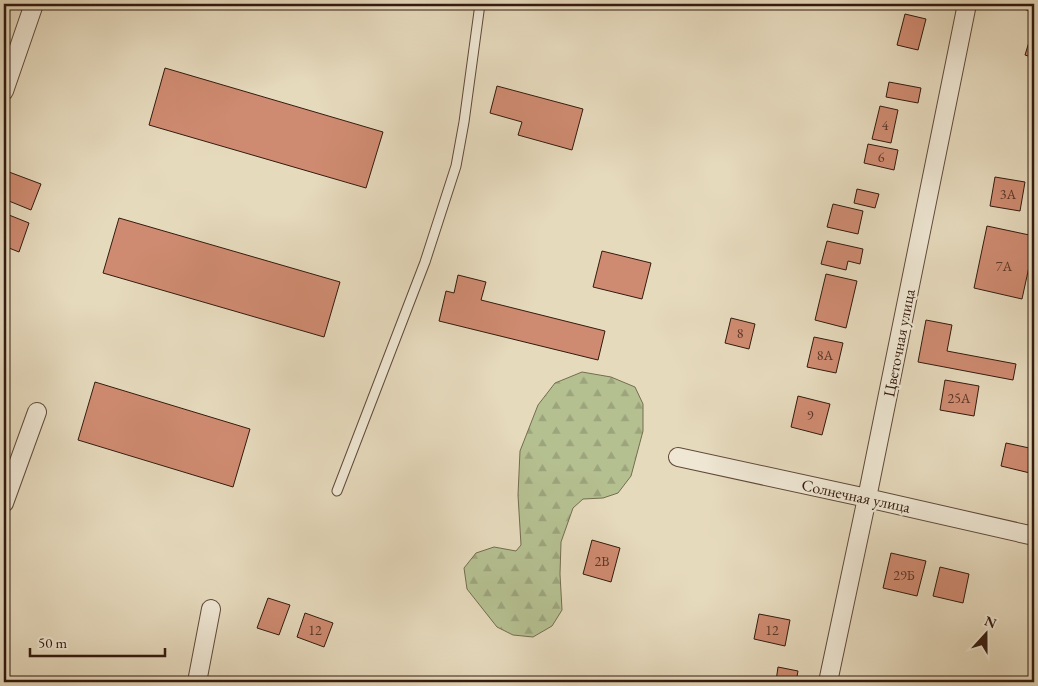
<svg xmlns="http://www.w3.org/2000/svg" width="1038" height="686" viewBox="0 0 1038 686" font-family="'EB Garamond',serif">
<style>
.forest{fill:url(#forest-firs);stroke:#746d50}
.building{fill:#cf8b71;stroke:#331a0e}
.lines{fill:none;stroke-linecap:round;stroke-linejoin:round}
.lane-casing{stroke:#604a3a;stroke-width:11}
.street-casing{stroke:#604a3a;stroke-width:20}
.lane{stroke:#efe7d4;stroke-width:9}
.street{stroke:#efe7d4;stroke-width:18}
.labels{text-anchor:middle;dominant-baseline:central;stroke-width:4.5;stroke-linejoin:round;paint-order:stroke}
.number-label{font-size:14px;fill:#5a3627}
.street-label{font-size:16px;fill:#331a0e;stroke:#efe7d4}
</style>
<defs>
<pattern id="forest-firs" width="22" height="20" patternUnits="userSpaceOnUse" patternTransform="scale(1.25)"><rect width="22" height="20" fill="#b5c091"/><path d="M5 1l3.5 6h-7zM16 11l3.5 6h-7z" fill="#9ca47c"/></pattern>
</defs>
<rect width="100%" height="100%" fill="#e6dabd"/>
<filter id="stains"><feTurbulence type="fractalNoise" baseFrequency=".004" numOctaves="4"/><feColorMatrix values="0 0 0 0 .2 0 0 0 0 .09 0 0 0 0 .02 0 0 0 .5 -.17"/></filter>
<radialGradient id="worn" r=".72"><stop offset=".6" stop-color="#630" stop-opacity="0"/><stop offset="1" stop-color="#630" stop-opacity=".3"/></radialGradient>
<!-- forest -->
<path class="forest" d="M 582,372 L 611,377 L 635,387 L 643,404 L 643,431 L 631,476 L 618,493 L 603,498 L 583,499 L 573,508 L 561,542 L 560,574 L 562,610 L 552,626 L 533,637 L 513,635 L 497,627 L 467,589 L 464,568 L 476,553 L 494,547 L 516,551 L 521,545 L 518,495 L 520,451 L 538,405 L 555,383 Z"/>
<!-- building -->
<path class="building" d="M 1013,4 L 1034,4 L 1034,12 L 1013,6 Z
M 905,14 L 926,19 L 918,50 L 897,45 Z
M 1033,29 L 1034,29 L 1034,58 L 1025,55 Z
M 165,68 L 383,132 L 366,188 L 149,125 Z
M 889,82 L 921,88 L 918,103 L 886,97 Z
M 497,86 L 583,109 L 572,150 L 518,135 L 522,122 L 490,113 Z
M 880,106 L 898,110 L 891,143 L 872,139 Z
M 868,144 L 898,150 L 894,170 L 864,163 Z
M 9,172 L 41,184 L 31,210 L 4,199 L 4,184 Z
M 995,177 L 1025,182 L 1020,211 L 990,206 Z
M 857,189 L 879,194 L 875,208 L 854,203 Z
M 833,204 L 863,211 L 858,234 L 827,227 Z
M 4,213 L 29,223 L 19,252 L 4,246 Z
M 119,218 L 340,282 L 324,337 L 103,273 Z
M 987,226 L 1034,236 L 1034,244 L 1022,299 L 974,288 Z
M 827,241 L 863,249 L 860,264 L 848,261 L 846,270 L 821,264 Z
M 602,251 L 651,263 L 642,299 L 593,287 Z
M 826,274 L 857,281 L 846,328 L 815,320 Z
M 458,275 L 486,282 L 481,300 L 605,331 L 598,360 L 439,321 L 446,291 L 454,293 Z
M 731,318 L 755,324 L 749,349 L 725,343 Z
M 926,320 L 952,325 L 947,351 L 1016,364 L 1013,380 L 918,362 Z
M 814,337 L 843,343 L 836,373 L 807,367 Z
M 945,380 L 979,386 L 974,416 L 940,410 Z
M 95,382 L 250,429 L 233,487 L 78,440 Z
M 798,396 L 830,404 L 822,435 L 791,427 Z
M 1006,443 L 1034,449 L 1034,474 L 1001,466 Z
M 592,540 L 620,548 L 611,582 L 583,574 Z
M 891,553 L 926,561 L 917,596 L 883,588 Z
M 940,567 L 969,574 L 963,603 L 933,596 Z
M 268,598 L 290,605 L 279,635 L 257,628 Z
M 305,613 L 333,623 L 324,647 L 297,637 Z
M 759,614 L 790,620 L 785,646 L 754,639 Z
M 778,667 L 798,671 L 796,682 L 776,681 Z"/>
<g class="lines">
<defs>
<path id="lane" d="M 337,491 L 425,262 L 456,166 L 464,122 L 480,4"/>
<path id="street" d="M 4,91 L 34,4
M 678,457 L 867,498 L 1034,536
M 4,503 L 37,412
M 197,682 L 211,609
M 828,682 L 867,498 L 967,4"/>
</defs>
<!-- lane casing -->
<use href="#lane" class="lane-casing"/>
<!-- street casing -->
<use href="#street" class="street-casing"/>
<!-- lane -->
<use href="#lane" class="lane"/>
<!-- street -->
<use href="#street" class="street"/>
</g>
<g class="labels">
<!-- number labels -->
<g class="number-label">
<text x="885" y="125">4</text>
<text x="881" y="157">6</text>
<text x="1008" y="194">3А</text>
<text x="1004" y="266">7А</text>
<text x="740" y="333">8</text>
<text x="825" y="355">8А</text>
<text x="959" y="398">25А</text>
<text x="810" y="415">9</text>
<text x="602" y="561">2В</text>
<text x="904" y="575">29Б</text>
<text x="315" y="630">12</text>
<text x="772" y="630">12</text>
</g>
<!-- street labels -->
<g class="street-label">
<text transform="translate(899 343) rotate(-79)">Цветочная улица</text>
<text transform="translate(856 496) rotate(12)">Солнечная улица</text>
</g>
</g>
<!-- margin -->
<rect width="1038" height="686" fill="none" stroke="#e6dabd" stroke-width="20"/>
<rect x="5" y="5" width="1028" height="676" fill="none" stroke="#331a0e" stroke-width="2.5"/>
<rect x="10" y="10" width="1018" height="666" fill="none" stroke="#331a0e"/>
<!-- north arrow -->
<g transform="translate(986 634) rotate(21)" stroke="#efe7d4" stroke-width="4" paint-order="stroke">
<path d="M0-4L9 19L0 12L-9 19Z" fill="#331a0e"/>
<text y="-8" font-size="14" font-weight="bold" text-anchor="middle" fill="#331a0e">N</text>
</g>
<!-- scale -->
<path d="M30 648v8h135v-8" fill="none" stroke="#331a0e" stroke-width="2.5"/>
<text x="38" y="648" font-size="15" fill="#331a0e" stroke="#efe7d4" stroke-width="4" paint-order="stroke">50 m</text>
<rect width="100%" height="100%" filter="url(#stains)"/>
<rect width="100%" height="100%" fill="url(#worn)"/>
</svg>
